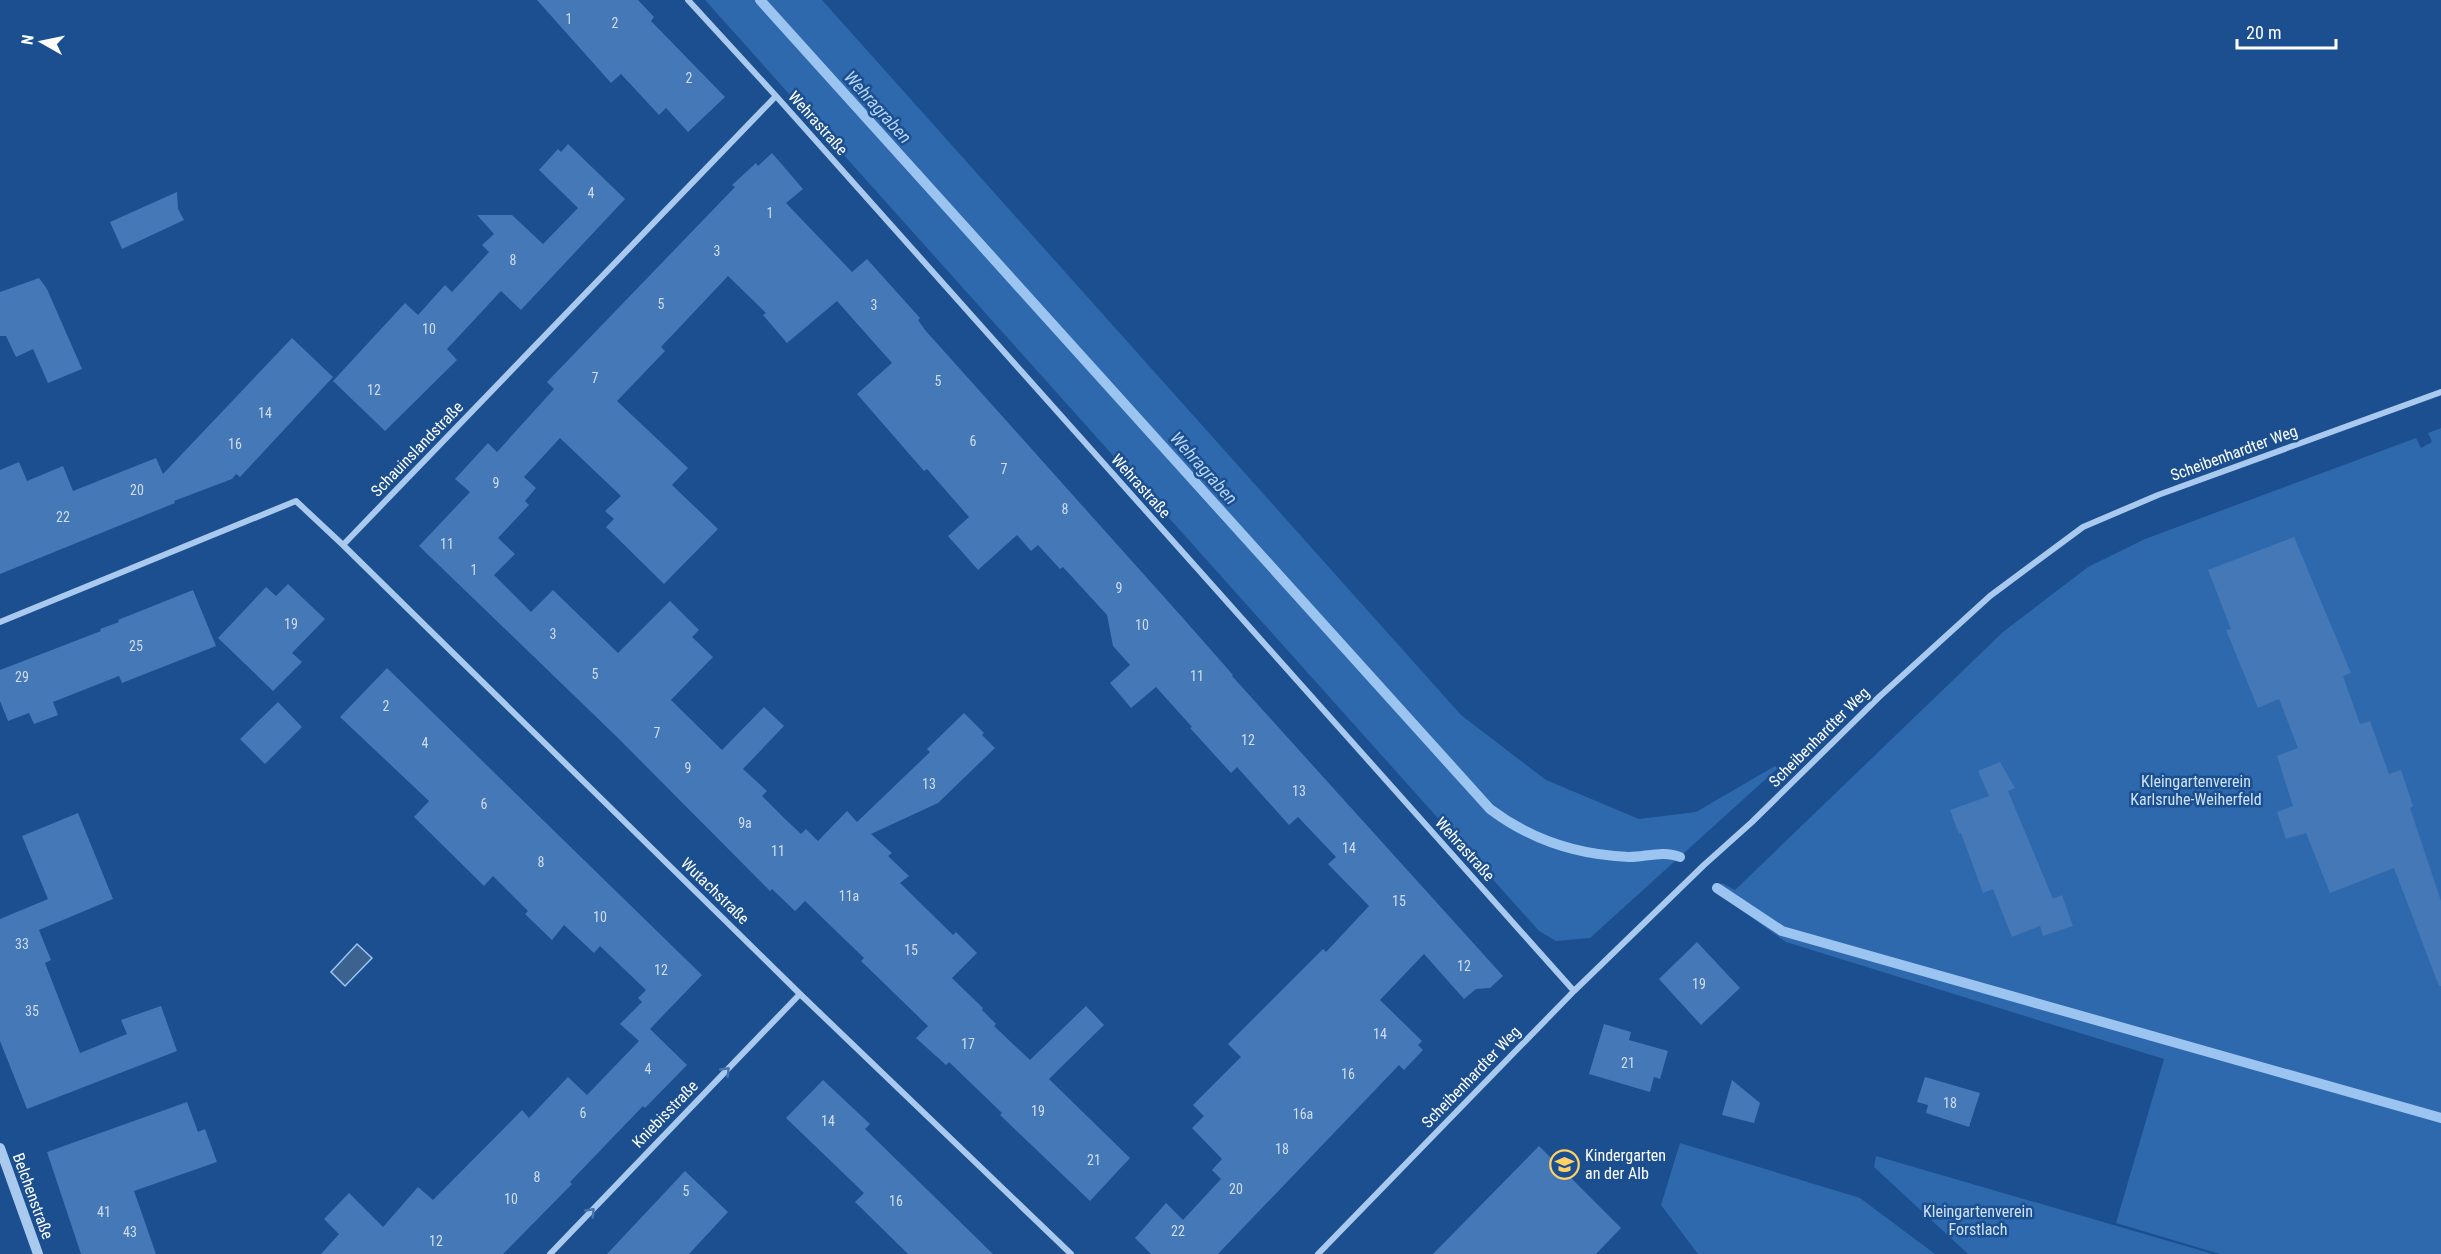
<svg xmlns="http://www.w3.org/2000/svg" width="2441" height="1254" viewBox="0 0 2441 1254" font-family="'Roboto Condensed',sans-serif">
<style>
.green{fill:#2e69ad}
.water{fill:#3c6290;stroke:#9cc4f0;stroke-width:1.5}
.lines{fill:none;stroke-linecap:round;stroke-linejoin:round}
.stream{stroke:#9cc4f0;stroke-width:10}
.building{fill:#4478b7}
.minor{stroke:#a9c9ee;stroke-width:6}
.tertiary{stroke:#a9c9ee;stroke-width:10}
.oneway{stroke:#4674ac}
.labels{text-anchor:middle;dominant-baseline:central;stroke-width:5;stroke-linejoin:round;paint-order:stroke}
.number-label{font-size:14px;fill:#d0dded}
.street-label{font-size:16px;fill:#fff;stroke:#1b4f8f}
.park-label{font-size:16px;fill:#cfe3fa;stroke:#1b4f8f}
.poi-label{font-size:16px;fill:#fff;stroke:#1b4f8f;text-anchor:start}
.water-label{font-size:18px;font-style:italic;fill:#b5d3f5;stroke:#1b4f8f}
</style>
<rect width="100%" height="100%" fill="#1b4f8f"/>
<!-- green -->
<path class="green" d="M 705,0 L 822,0 L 1461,715 L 1546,780 L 1639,819 L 1696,812 L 1775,766 L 1778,768 L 1590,938 L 1556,941 L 1539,931 Z
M 2441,428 L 2441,1254 L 2220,1254 L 2116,1223 L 2164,1059 L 1786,942 L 1716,892 L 1722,883 L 1735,890 L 2003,632 L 2088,567 L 2145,539 L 2416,438 L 2421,448 L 2432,442 L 2428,433 Z
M 1680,1143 L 1860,1198 L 1935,1254 L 1698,1254 L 1661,1205 Z
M 1876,1156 L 2213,1254 L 1968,1254 L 1874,1167 Z"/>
<!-- water -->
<path class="water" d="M 357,944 L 372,958 L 345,986 L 331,972 Z"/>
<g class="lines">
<!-- stream -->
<path class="stream" d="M 760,0 L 1490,809 C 1531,840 1576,855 1629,857 C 1645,857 1664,850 1680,857
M 1717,888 L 1782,931 L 2441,1118"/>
</g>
<!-- building -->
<path class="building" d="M 537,0 L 638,0 L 654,17 L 651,21 L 725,97 L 688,132 L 666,108 L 659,115 L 621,74 L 611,83 Z
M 568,144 L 625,199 L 521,310 L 501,291 L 447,349 L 457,360 L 385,431 L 333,381 L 405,303 L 418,315 L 445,285 L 452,292 L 489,252 L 482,245 L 494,234 L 477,215 L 512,215 L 543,244 L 578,208 L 539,170 L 558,149 L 561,152 Z
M 772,153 L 803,189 L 786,203 L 852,272 L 867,259 L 920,318 L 918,320 L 925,330 L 1182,617 L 1233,675 L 1232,676 L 1503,976 L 1490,988 L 1476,989 L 1464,999 L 1424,954 L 1380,1000 L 1422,1041 L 1418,1045 L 1423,1050 L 1404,1070 L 1399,1065 L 1218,1254 L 1151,1254 L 1135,1238 L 1166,1203 L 1183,1220 L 1221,1179 L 1212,1170 L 1222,1159 L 1192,1128 L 1204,1116 L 1193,1105 L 1241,1057 L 1228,1044 L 1323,949 L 1326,952 L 1369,906 L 1328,864 L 1336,857 L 1298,817 L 1289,825 L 1237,767 L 1231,773 L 1190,728 L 1192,727 L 1156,687 L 1131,708 L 1110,683 L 1130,665 L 1113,646 L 1107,615 L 1063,567 L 1060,569 L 1038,545 L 1031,551 L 1017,535 L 978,570 L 948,536 L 969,517 L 927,469 L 924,471 L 857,394 L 892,363 L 837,301 L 787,343 L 763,315 L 766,313 L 728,276 L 661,347 L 665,351 L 617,401 L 688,468 L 672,485 L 718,529 L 664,584 L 606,527 L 614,519 L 605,511 L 621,496 L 560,438 L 524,477 L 536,488 L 525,501 L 529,505 L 498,538 L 515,554 L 494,575 L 531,612 L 553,590 L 618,653 L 670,601 L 699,630 L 692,637 L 713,657 L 671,700 L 722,750 L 764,707 L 784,726 L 743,769 L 767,791 L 762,796 L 782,816 L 801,834 L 806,829 L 818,841 L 847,811 L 857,822 L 930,752 L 927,749 L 964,713 L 984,733 L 982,735 L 995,748 L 938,803 L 871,834 L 892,853 L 888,856 L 909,876 L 900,883 L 953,935 L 956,932 L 977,953 L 952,978 L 983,1008 L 982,1010 L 996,1024 L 994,1026 L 1030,1060 L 1086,1006 L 1104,1025 L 1049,1079 L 1130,1158 L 1090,1201 L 1000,1115 L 1002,1113 L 949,1062 L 946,1065 L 916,1038 L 928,1026 L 861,961 L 864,958 L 805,901 L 795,911 L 772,889 L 770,891 L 618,738 L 419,546 L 470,492 L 455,479 L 488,443 L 497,452 L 554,389 L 547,382 L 735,187 L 732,185 L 756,163 L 758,166 Z
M 177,192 L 178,209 L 184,220 L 122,249 L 110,222 Z
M 39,278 L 47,289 L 82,369 L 48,383 L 33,349 L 16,357 L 6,336 L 0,336 L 0,292 Z
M 292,338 L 333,377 L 240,477 L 236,474 L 232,479 L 174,501 L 175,503 L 0,574 L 0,470 L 19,462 L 27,481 L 63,466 L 73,491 L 156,458 L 163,474 Z
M 2294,537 L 2351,673 L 2343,676 L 2360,724 L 2370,721 L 2389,774 L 2401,770 L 2413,806 L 2410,808 L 2441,901 L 2441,986 L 2439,986 L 2394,868 L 2330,893 L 2306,833 L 2286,839 L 2277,812 L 2293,806 L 2277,756 L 2298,748 L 2279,699 L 2258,708 L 2226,630 L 2231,629 L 2208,570 Z
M 288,584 L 325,619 L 292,653 L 302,662 L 273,691 L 218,638 L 266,587 L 276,596 Z
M 193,590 L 216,646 L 122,683 L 119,676 L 53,702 L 58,715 L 34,724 L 29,713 L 8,721 L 0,701 L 0,670 L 101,631 L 100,629 L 119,622 L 118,620 Z
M 387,668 L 702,975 L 650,1029 L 687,1065 L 645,1108 L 643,1106 L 570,1182 L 572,1184 L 503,1254 L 321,1254 L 339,1234 L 324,1219 L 349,1193 L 383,1227 L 418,1187 L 433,1200 L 522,1110 L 529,1118 L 568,1077 L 587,1095 L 639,1041 L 620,1024 L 642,1002 L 638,998 L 646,990 L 600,946 L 594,953 L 564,925 L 552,940 L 525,914 L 528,911 L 493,876 L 484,886 L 414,817 L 429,801 L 340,717 Z
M 278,702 L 302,727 L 265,764 L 240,739 Z
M 2000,762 L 2015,788 L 2008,791 L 2053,899 L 2062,895 L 2073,926 L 2043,936 L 2040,926 L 2012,937 L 1993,889 L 1983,893 L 1961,833 L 1959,834 L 1950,810 L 1989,796 L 1978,771 Z
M 78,813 L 113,899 L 39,930 L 51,960 L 45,963 L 80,1053 L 127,1034 L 121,1020 L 161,1006 L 177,1051 L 27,1109 L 0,1041 L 0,919 L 48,899 L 22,836 Z
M 1697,942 L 1740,988 L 1701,1025 L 1659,979 Z
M 1604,1024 L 1631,1032 L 1629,1040 L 1668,1051 L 1660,1079 L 1654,1077 L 1650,1092 L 1589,1074 Z
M 1925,1077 L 1980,1093 L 1969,1127 L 1926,1113 L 1928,1105 L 1917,1102 Z
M 823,1080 L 870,1124 L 865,1129 L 993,1254 L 908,1254 L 855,1202 L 864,1193 L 786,1118 Z
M 1732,1080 L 1760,1103 L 1754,1123 L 1722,1115 Z
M 187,1102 L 198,1132 L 205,1129 L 217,1162 L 134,1191 L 156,1254 L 81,1254 L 47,1152 Z
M 1539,1146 L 1621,1228 L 1596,1254 L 1433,1254 Z
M 685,1171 L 728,1212 L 689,1254 L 607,1254 Z"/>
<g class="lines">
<!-- minor -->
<path class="minor" d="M 688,0 L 776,96 L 1574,991
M 343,545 L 800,994 L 1071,1254
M 0,622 L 296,501 L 343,545 L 776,96
M 550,1254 L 800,994
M 1318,1254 L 1574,991 L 1704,865 L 1752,822 L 1879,697 L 1990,596 L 2083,527 L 2158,495 L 2441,392"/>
<!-- tertiary -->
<path class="tertiary" d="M 0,1148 L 38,1254"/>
</g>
<!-- one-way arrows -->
<defs><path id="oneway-chevron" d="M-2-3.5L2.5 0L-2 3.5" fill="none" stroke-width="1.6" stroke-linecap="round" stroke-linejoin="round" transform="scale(1.5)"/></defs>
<g class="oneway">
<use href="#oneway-chevron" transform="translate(726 1071) rotate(-46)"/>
<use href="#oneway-chevron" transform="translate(591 1212) rotate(-46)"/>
</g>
<!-- icons -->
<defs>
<symbol id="school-ring" viewBox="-11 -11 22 22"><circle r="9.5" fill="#1b4f8f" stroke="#ffd166" stroke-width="1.5"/><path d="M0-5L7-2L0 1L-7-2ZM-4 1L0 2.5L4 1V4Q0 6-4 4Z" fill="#ffd166"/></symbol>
</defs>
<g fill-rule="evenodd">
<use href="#school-ring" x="1548" y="1148" width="33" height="33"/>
</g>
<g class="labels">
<!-- number labels -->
<g class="number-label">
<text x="569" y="19">1</text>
<text x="615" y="23">2</text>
<text x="689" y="78">2</text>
<text x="591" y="193">4</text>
<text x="770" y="213">1</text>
<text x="717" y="251">3</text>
<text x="513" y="260">8</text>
<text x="661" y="304">5</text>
<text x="874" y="305">3</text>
<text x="429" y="329">10</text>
<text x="595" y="378">7</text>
<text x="938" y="381">5</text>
<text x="374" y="390">12</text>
<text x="265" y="413">14</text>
<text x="973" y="441">6</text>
<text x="235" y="444">16</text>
<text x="1004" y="469">7</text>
<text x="496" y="483">9</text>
<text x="137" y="490">20</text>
<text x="1065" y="509">8</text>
<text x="63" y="517">22</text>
<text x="447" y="544">11</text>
<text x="474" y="570">1</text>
<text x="1119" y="588">9</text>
<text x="291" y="624">19</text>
<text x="1142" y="625">10</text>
<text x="553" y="634">3</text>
<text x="136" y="646">25</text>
<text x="595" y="674">5</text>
<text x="1197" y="676">11</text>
<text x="22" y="677">29</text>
<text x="386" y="706">2</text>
<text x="657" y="733">7</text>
<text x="1248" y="740">12</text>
<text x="425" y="743">4</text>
<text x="688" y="768">9</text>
<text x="929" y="784">13</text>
<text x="1299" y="791">13</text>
<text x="484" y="804">6</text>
<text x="745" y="823">9a</text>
<text x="1349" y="848">14</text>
<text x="778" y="851">11</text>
<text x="541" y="862">8</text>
<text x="849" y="896">11a</text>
<text x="1399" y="901">15</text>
<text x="600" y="917">10</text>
<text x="22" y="944">33</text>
<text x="911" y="950">15</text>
<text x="1464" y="966">12</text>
<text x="661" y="970">12</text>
<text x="1699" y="984">19</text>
<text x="32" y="1011">35</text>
<text x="1380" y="1034">14</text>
<text x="968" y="1044">17</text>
<text x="1628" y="1063">21</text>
<text x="648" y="1069">4</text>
<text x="1348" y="1074">16</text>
<text x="1950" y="1103">18</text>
<text x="1038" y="1111">19</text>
<text x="583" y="1113">6</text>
<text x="1303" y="1114">16a</text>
<text x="828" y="1121">14</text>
<text x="1282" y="1149">18</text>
<text x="1094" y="1160">21</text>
<text x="537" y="1177">8</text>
<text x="1236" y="1189">20</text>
<text x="686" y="1191">5</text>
<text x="511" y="1199">10</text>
<text x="896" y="1201">16</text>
<text x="104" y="1212">41</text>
<text x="1178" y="1231">22</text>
<text x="130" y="1232">43</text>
<text x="436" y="1241">12</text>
</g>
<!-- street labels -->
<g class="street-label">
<text transform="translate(818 123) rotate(48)">Wehrastraße</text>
<text transform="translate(417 449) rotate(-46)">Schauinslandstraße</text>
<text transform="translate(2234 453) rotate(-20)">Scheibenhardter Weg</text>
<text transform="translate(1141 486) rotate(48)">Wehrastraße</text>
<text transform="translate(1819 737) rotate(-45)">Scheibenhardter Weg</text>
<text transform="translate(1465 849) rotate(48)">Wehrastraße</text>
<text transform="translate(715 891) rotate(44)">Wutachstraße</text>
<text transform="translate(1471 1077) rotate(-46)">Scheibenhardter Weg</text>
<text transform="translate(665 1114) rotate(-46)">Kniebisstraße</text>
<text transform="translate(33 1196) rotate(70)">Belchenstraße</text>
</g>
<!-- park labels -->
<g class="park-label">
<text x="2196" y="781">Kleingartenverein<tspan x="2196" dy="18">Karlsruhe-Weiherfeld</tspan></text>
<text x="1978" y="1211">Kleingartenverein<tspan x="1978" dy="18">Forstlach</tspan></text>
</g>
<!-- poi labels -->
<g class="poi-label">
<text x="1585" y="1155">Kindergarten<tspan x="1585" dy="18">an der Alb</tspan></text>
</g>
<!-- water labels -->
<g class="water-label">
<text transform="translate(878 107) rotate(48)">Wehragraben</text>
<text transform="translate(1204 468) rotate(48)">Wehragraben</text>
</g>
</g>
<!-- north arrow -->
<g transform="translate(42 42) rotate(279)" stroke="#1b4f8f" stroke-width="4.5" paint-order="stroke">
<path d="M0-4.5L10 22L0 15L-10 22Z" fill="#ffffff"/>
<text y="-9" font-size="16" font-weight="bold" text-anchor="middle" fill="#ffffff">N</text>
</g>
<!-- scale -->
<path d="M2237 39v9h99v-9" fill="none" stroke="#ffffff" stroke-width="3"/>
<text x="2246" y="39" font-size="18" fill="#ffffff" stroke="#1b4f8f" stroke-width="4.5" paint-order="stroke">20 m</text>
</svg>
